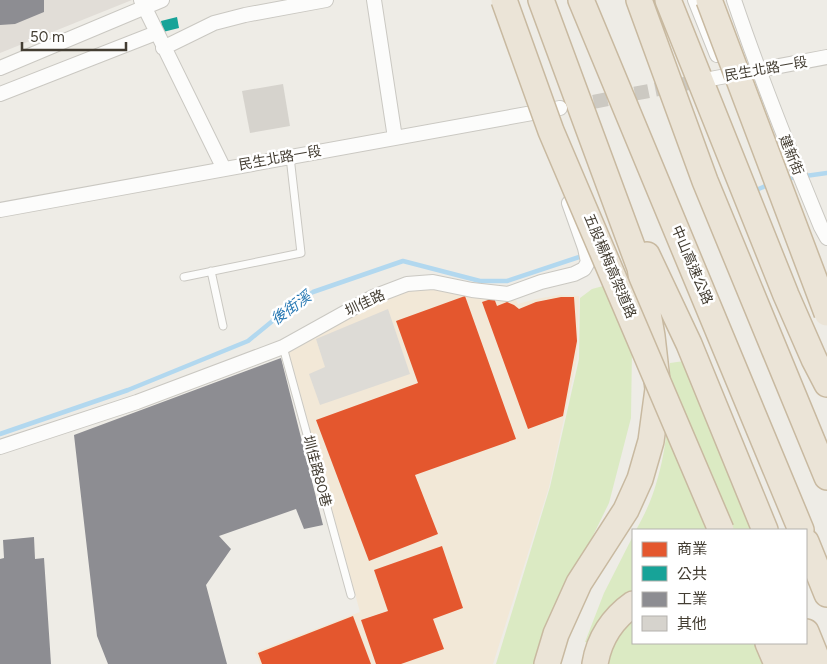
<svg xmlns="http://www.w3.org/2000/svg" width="827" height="664" viewBox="0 0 827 664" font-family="Figtree,'Noto Sans TC',sans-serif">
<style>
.commercial{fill:#f2e8d7}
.industrial{fill:#e1ddd7}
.green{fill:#dbeac3}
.parking{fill:#dddbd6}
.shops{fill:#e4572e}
.public{fill:#17a398}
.industry{fill:#8d8d92}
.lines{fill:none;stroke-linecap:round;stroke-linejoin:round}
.stream{stroke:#b2d8ef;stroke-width:4.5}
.building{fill:#d6d3cd}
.minor-tunnel{stroke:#ccc9c2;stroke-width:14;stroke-dasharray:14 7;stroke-linecap:butt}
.service-casing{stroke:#cac8c2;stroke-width:9}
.minor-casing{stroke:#cac8c2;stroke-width:16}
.motorway-casing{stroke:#c8b9a0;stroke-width:28}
.service{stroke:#fcfcfb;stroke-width:7}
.minor{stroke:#fcfcfb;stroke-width:14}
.motorway{stroke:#ebe4d7;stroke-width:25}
.motorway-bridge-casing{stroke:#c8b9a0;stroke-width:28;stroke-linecap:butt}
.motorway-bridge{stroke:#ebe4d7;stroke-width:25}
.labels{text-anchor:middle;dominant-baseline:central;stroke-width:5;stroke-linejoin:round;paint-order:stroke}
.street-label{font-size:14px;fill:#433d32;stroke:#fff}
.water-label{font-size:15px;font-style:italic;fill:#2778b3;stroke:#fff}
</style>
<rect width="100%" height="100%" fill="#eeece6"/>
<!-- commercial -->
<path class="commercial" d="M 407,285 L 494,295 L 516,300 L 518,304 L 536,299 L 559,295 L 579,296 L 577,359 L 549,487 L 493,664 L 260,664 L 255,652 L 360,612 L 287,346 Z"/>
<!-- industrial -->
<path class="industrial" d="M 0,0 L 132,0 L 0,53 Z"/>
<!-- green -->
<path class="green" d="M 603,286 L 632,349 L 631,418 L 609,503 L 552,619 L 539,664 L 496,664 L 550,487 L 579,359 L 580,298 L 592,289 Z
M 684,361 L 754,530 L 636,530 C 644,516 652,499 656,484 C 668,447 670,402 670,363 Z
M 633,536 L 633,592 L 591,643 L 585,642 L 604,593 Z
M 633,617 L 633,643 L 774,643 L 790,664 L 606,664 L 614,638 Z"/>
<!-- parking -->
<path class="parking" d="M 388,309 L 410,374 L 320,405 L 309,374 L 325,367 L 316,339 Z"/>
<!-- shops -->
<path class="shops" d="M 465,296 L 516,439 L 415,475 L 438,534 L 369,561 L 316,420 L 418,383 L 396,321 Z
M 561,297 L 574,297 L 577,341 L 563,416 L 528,429 L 482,302 L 494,298 L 497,306 L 507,302 L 514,305 L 519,309 L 536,302 Z
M 442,546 L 463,608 L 433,619 L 444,649 L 401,664 L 376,664 L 361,620 L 388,611 L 374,570 Z
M 353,616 L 371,664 L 262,664 L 258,653 Z"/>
<!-- public -->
<path class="public" d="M 177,17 L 179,28 L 163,32 L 161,21 Z"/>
<!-- industry -->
<path class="industry" d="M 0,0 L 44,0 L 44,12 L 15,24 L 0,25 Z
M 281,358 L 323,525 L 304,529 L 296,509 L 219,536 L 231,549 L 206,585 L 227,664 L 108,664 L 97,636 L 74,435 Z
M 34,537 L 35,559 L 44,558 L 51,664 L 0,664 L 0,559 L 4,558 L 3,540 Z"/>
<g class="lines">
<!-- stream -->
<path class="stream" d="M 784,179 L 827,173
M 754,191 L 770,184
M 0,434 L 128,390 L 248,341 L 281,314 L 313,292 L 403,261 L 480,281 L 507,281 L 585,255"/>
</g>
<!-- building -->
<path class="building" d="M 283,84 L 290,126 L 250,133 L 242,91 Z"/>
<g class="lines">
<!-- minor-tunnel -->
<path class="minor-tunnel" d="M 573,106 L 704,80"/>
<defs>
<path id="service" d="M 211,271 L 223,326
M 184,277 L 301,253 L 290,157
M 283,347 L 351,595"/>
<path id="minor" d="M 141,0 L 224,169
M 374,0 L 395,138
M 695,0 L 717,55
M 734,0 C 760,77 790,152 821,227 L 827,238
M 163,48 L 214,23 L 245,15 L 326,0
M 0,68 L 162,0
M 705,80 L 827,57
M 0,94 L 156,33
M 0,210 L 560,108
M 0,447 L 137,402 L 283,347 L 373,297 L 407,284 L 433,282 L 472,290 L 508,294 L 541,282 L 574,274 L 584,269 L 588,262 L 585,248 L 569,203"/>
<path id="motorway" d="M 541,0 L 640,268 L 652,336 L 658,389 L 651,441 L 640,479 L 626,510 L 579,583 L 556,634 L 547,664
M 581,0 L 801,530
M 639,0 L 705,181 L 827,477
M 668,0 L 786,295 L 814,359 L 827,384
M 647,255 L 689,344 L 765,530
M 806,542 L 827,594
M 806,632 L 819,664
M 768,643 L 777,664
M 786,643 L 801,664
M 595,664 C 599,639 613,618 633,604"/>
</defs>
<!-- service casing -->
<use href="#service" class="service-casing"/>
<!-- minor casing -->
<use href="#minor" class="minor-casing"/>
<!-- motorway casing -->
<use href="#motorway" class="motorway-casing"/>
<!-- service -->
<use href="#service" class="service"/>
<!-- minor -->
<use href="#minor" class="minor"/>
<!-- motorway -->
<use href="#motorway" class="motorway"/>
<defs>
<path id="motorway-bridge" d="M 504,0 L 551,131 L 721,530
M 709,0 L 827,313"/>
</defs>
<!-- motorway-bridge casing -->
<use href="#motorway-bridge" class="motorway-bridge-casing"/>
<!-- motorway-bridge -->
<use href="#motorway-bridge" class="motorway-bridge"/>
</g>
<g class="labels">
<!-- street labels -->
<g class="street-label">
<text transform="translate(766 69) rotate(-10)">民生北路一段</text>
<text transform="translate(791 155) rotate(68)">建新街</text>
<text transform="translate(280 158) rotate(-10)">民生北路一段</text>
<text transform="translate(692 265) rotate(67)">中山高速公路</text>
<text transform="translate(610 266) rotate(67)">五股楊梅高架道路</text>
<text transform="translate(365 303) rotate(-25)">圳佳路</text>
<text transform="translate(317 471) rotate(75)">圳佳路80巷</text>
</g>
<!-- water labels -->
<g class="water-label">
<text transform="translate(291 308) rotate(-36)">後街溪</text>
</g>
</g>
<!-- legend -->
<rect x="632" y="529" width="175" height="115" fill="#ffffff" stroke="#b4b1ad"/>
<rect x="642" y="542" width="25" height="15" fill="#e4572e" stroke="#b4b1ad"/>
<text x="677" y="554" font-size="15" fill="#433d32">商業</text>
<rect x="642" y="566" width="25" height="15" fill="#17a398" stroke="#b4b1ad"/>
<text x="677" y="579" font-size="15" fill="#433d32">公共</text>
<rect x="642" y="592" width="25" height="15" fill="#8d8d92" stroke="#b4b1ad"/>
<text x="677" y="604" font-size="15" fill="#433d32">工業</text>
<rect x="642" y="616" width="25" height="15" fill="#d6d3cd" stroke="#b4b1ad"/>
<text x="677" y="629" font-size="15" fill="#433d32">其他</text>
<!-- scale -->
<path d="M22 42v8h104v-8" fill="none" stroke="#433d32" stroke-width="2.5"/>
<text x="30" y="42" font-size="15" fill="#433d32" stroke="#ffffff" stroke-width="4" paint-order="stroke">50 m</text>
</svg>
